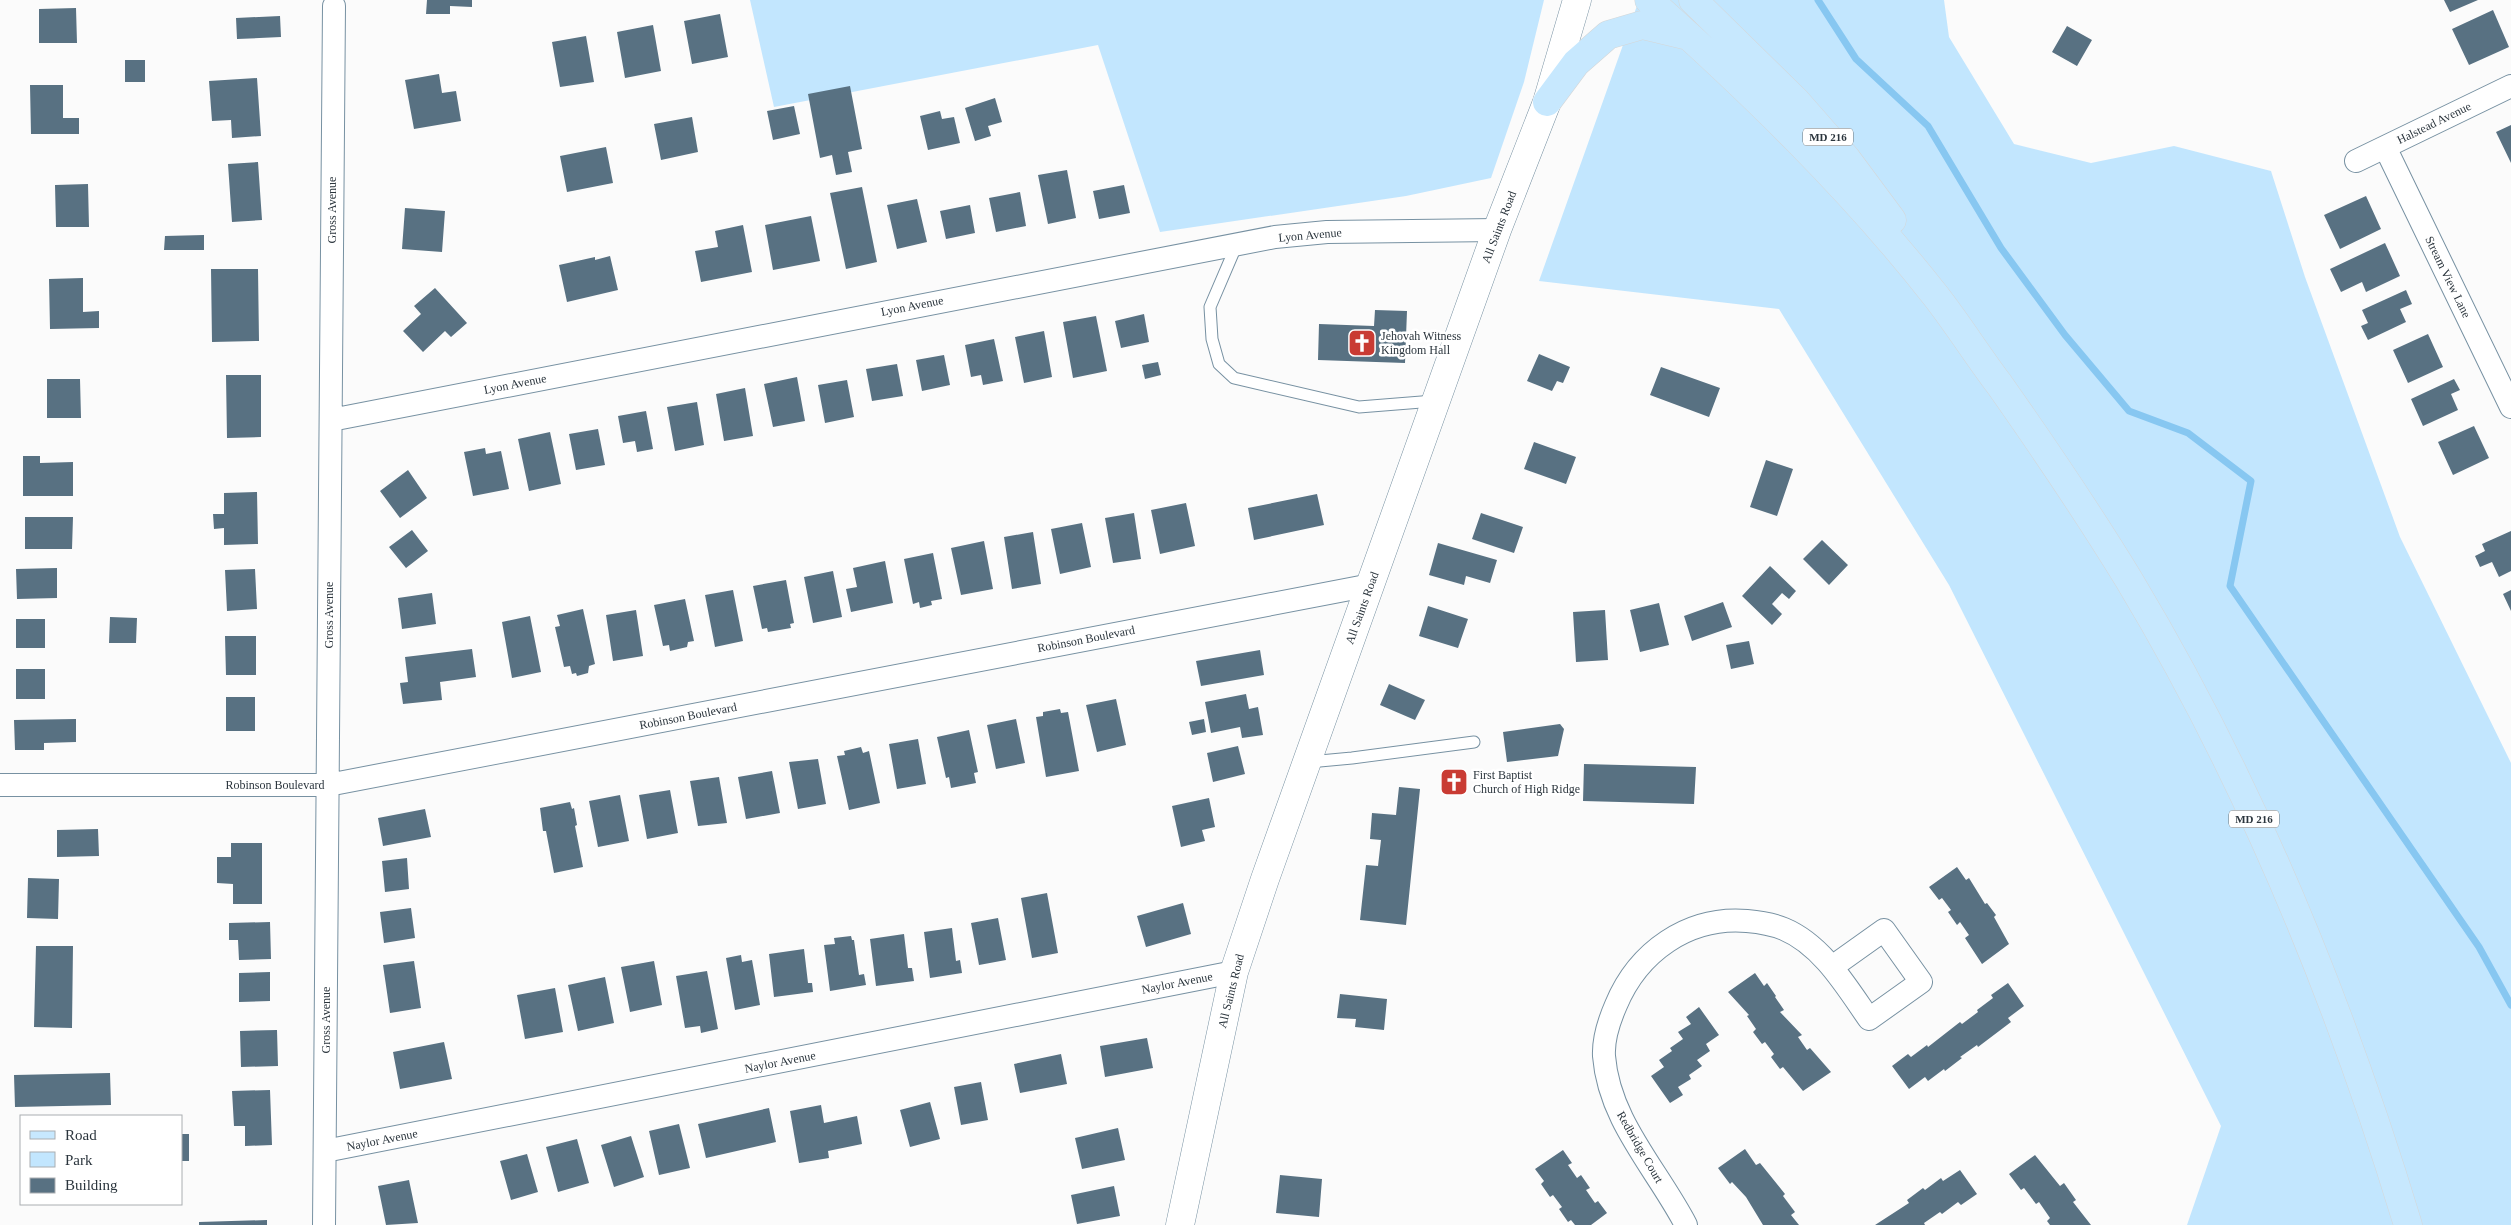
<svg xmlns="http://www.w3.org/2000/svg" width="2511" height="1225" viewBox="0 0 2511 1225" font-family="'Times New Roman',serif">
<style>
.green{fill:#c2e6fe}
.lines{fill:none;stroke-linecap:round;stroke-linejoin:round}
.stream{stroke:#87c7f1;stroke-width:7}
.building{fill:#587182}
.service-casing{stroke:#7791a2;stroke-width:13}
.minor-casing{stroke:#7791a2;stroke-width:24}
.tertiary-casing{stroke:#7791a2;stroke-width:29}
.primary-casing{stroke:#d5d7d8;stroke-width:29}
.service{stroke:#fff;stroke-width:11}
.minor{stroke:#fff;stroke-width:22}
.tertiary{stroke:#fff;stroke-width:28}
.primary{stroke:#c7e8fe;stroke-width:28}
.labels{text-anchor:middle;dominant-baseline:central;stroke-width:5;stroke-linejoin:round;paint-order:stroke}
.shield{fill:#fff;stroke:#6b7277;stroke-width:1}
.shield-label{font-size:11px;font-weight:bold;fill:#2b353d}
.street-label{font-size:12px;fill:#2b353d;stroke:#fff}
.poi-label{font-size:12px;fill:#2b353d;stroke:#fff;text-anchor:start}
</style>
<rect width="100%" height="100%" fill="#fbfbfb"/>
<!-- green -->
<path class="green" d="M 750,0 L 1544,0 L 1524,82 L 1491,178 L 1406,196 L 1160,232 L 1098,45 L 774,107 Z
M 1639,0 L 1944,0 L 1949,37 L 2014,144 L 2091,163 L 2174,146 L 2271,171 L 2305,277 L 2400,537 L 2511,763 L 2511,1225 L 2187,1225 L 2221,1126 L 1949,585 L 1779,309 L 1539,281 Z"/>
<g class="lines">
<!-- stream -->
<path class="stream" d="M 1818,0 L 1856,59 L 1928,126 L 2001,248 L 2065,335 L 2129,411 L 2188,433 L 2251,481 L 2230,586 L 2479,947 L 2511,1005"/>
</g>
<!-- building -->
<path class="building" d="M 427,0 L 472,0 L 472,7 L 450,6 L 450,14 L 426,14 Z
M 2444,0 L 2478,0 L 2450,12 Z
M 76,8 L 77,43 L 39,43 L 39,9 Z
M 2493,10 L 2509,47 L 2469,65 L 2452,29 Z
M 720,14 L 728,57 L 692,64 L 684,21 Z
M 280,16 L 281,37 L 237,39 L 236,18 Z
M 653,25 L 661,71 L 625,78 L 617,32 Z
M 2067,26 L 2092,40 L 2077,66 L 2052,52 Z
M 586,36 L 594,82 L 560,87 L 552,42 Z
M 125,60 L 145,60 L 145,82 L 125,82 Z
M 439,74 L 442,93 L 456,91 L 461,121 L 414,129 L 405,80 Z
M 257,78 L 261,136 L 232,138 L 231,120 L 212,121 L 209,81 Z
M 30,85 L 63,85 L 63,118 L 79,118 L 79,134 L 31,134 Z
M 850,86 L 862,149 L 848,152 L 852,172 L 836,175 L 832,155 L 820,158 L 808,94 Z
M 995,98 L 1002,122 L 988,126 L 991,136 L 975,141 L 965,108 Z
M 794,106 L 800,134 L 773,140 L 767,111 Z
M 940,111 L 942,119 L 954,117 L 960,143 L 928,150 L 920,116 Z
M 692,117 L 698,152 L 661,160 L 654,124 Z
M 2511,125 L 2511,163 L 2496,132 Z
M 606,147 L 613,183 L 567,192 L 560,156 Z
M 258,162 L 262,220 L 232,222 L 228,164 Z
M 1067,170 L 1076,218 L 1048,224 L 1038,175 Z
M 88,184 L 89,227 L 56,227 L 55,185 Z
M 1124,185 L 1130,213 L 1099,219 L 1093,191 Z
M 862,187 L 877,262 L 846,269 L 830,193 Z
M 1020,192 L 1026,226 L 996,232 L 989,198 Z
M 2366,196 L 2381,229 L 2340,249 L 2324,215 Z
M 917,199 L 927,242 L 897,249 L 887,205 Z
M 970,205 L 975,233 L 946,239 L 940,211 Z
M 405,208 L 445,211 L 442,252 L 402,249 Z
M 811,216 L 820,261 L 773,270 L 765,225 Z
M 743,225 L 752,272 L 701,282 L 695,251 L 718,247 L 715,231 Z
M 204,235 L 204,250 L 164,250 L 165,236 Z
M 2385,243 L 2400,276 L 2366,292 L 2362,282 L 2341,292 L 2330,269 Z
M 610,256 L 618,290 L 567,302 L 559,265 L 595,257 L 595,260 Z
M 211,269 L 258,269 L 259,341 L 212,342 Z
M 83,278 L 83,312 L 99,311 L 99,328 L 50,329 L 49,279 Z
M 435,288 L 467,323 L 451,337 L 445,331 L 423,352 L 403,331 L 421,314 L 414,306 Z
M 2406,290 L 2412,304 L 2400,309 L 2406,322 L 2368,340 L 2361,326 L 2368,323 L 2362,310 Z
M 1375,310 L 1407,311 L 1405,363 L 1318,360 L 1319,324 L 1374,326 Z
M 1144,314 L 1149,342 L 1121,348 L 1115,321 Z
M 1096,316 L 1107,371 L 1073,378 L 1063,322 Z
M 1044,331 L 1052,377 L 1024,383 L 1015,337 Z
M 2428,334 L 2443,367 L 2408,383 L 2393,350 Z
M 994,339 L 1003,381 L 983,385 L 981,375 L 971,377 L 965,345 Z
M 1539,354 L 1570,367 L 1563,383 L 1557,381 L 1552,391 L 1527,381 Z
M 944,355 L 950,385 L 922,391 L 916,360 Z
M 1158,362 L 1161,375 L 1145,379 L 1142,365 Z
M 897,364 L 903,396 L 872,401 L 866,369 Z
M 1661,367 L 1720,388 L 1709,417 L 1650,395 Z
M 226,375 L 261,375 L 261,437 L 227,438 Z
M 797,377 L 805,421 L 773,427 L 764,384 Z
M 47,379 L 80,379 L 81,418 L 47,418 Z
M 2454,379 L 2460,390 L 2451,394 L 2458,410 L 2423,426 L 2411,399 Z
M 847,380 L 854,417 L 825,423 L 818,385 Z
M 745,388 L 753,436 L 724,441 L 716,394 Z
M 697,402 L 704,445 L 675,451 L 667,407 Z
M 646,411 L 653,449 L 637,452 L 635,441 L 623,443 L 618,416 Z
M 2474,426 L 2489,458 L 2453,475 L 2438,442 Z
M 598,429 L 605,465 L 576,470 L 569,434 Z
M 550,432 L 561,484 L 529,491 L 518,439 Z
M 1534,442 L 1576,457 L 1566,484 L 1524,469 Z
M 485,448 L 486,454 L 501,451 L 509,489 L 473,496 L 464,452 Z
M 23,456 L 40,456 L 40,463 L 73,462 L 73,496 L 23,496 Z
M 1766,460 L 1793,469 L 1777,516 L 1750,507 Z
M 408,470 L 427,498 L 400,518 L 380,491 Z
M 257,492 L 258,544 L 224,545 L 224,528 L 214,529 L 213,514 L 224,514 L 224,493 Z
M 1317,494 L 1324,525 L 1254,540 L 1248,508 Z
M 1186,503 L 1195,546 L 1160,554 L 1151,510 Z
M 1134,513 L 1141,559 L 1113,563 L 1105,518 Z
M 1481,513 L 1523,527 L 1514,553 L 1472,539 Z
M 25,517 L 73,517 L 72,549 L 25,549 Z
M 1082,523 L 1091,567 L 1060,574 L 1051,529 Z
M 412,530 L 428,551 L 406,568 L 389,547 Z
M 2511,531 L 2511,571 L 2499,577 L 2492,562 L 2480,567 L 2475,556 L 2485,551 L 2482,544 Z
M 1033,532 L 1041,584 L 1012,589 L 1004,537 Z
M 1822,540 L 1848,565 L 1829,585 L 1803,559 Z
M 984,541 L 993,589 L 961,595 L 951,548 Z
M 1438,543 L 1497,560 L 1490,583 L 1466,576 L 1464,585 L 1429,575 Z
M 933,553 L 942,599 L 931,601 L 932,605 L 920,608 L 919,602 L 913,604 L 904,559 Z
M 885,561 L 893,603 L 851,612 L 846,589 L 857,587 L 853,568 Z
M 1770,566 L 1796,591 L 1789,599 L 1782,593 L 1772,604 L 1782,614 L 1772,625 L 1742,596 Z
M 57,568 L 57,598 L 17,599 L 16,569 Z
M 255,569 L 257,609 L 227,611 L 225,570 Z
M 833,571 L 842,617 L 813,623 L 804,577 Z
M 786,580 L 794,623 L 790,624 L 791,628 L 768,632 L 767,628 L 762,629 L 753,586 Z
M 733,590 L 743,641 L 715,647 L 705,595 Z
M 2511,590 L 2511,611 L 2503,594 Z
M 432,593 L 436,624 L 402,629 L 398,598 Z
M 685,599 L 694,641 L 688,642 L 687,647 L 670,651 L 669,645 L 663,646 L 654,605 Z
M 1723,602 L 1732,627 L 1692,641 L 1684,616 Z
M 1659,603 L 1669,645 L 1640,652 L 1630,610 Z
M 1428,606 L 1468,619 L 1458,648 L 1419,636 Z
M 583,609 L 595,664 L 589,666 L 588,673 L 577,676 L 576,673 L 572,674 L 570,666 L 564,667 L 555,627 L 560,626 L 557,615 Z
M 636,610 L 643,656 L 613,661 L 606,615 Z
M 1605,610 L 1608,660 L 1576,662 L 1573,612 Z
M 530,616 L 541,672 L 512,678 L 502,622 Z
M 110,617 L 137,618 L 136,643 L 109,643 Z
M 16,619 L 45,619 L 45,648 L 16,648 Z
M 225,636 L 256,636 L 256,675 L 226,675 Z
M 1749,641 L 1754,664 L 1731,669 L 1726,645 Z
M 472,649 L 476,677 L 440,682 L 442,700 L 403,704 L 400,683 L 408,682 L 405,657 Z
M 1260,650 L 1264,675 L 1201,686 L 1196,661 Z
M 16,669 L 45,669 L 45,699 L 16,699 Z
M 1389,684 L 1425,700 L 1415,720 L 1380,705 Z
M 1246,694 L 1249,709 L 1258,707 L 1263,735 L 1242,738 L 1240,727 L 1211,733 L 1205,702 Z
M 226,697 L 255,697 L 255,731 L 226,731 Z
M 1116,699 L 1126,745 L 1097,752 L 1086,705 Z
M 1060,709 L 1061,713 L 1068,712 L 1079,771 L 1046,777 L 1036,717 L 1043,716 L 1043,712 Z
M 76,719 L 76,742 L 44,743 L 44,750 L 15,750 L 14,720 Z
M 1016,719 L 1025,763 L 996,769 L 987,725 Z
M 1204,719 L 1206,732 L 1192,735 L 1189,722 Z
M 1560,724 L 1564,729 L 1558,756 L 1507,762 L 1503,732 Z
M 969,730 L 978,772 L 974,773 L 976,783 L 951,788 L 949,777 L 946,778 L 937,737 Z
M 918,739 L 926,784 L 897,789 L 889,744 Z
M 1238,746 L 1245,774 L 1213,782 L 1207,753 Z
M 861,747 L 863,753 L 869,751 L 880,803 L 849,810 L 837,756 L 845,755 L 844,751 Z
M 818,759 L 826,804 L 798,809 L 789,762 Z
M 1584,764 L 1696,767 L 1694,804 L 1583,801 Z
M 772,771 L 780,813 L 746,819 L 738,777 Z
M 719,777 L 727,823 L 698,826 L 690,781 Z
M 1399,787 L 1420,789 L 1406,925 L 1360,920 L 1366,865 L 1378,866 L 1381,840 L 1370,839 L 1372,813 L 1396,815 Z
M 670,790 L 678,833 L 647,839 L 639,795 Z
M 620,795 L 629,841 L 598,847 L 589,801 Z
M 1209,798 L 1215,827 L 1202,830 L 1205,841 L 1181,847 L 1172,806 Z
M 570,802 L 572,809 L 574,808 L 577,825 L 575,826 L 583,867 L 554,873 L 546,831 L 543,831 L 540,808 Z
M 425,809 L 431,837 L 383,846 L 378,818 Z
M 98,829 L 99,856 L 57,857 L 57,830 Z
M 231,843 L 262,843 L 262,904 L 233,904 L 233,884 L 217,883 L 217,857 L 231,857 Z
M 407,858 L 409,889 L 385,892 L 382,861 Z
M 1957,867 L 1966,880 L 1969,878 L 1985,904 L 1987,903 L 1996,915 L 1994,917 L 2009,944 L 1982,964 L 1965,938 L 1969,935 L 1960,922 L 1957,925 L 1948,912 L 1951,910 L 1942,898 L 1939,900 L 1929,887 Z
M 28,878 L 59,879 L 58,919 L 27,918 Z
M 1047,893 L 1058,953 L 1032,958 L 1021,898 Z
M 1183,903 L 1191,934 L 1146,947 L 1137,916 Z
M 411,908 L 415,938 L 384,943 L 380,912 Z
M 998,918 L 1006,960 L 979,965 L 971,923 Z
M 270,922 L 271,959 L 239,960 L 238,940 L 229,940 L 229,923 Z
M 952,928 L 956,961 L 960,960 L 962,973 L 930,978 L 924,932 Z
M 904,934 L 908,968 L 912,968 L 914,981 L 876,986 L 870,939 Z
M 851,936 L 852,940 L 854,940 L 859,975 L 864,974 L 866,985 L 830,991 L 824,945 L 835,944 L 834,938 Z
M 36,946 L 73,946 L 72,1028 L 34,1027 Z
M 804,949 L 808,983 L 812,983 L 813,992 L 774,997 L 769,954 Z
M 741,955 L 742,962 L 752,960 L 760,1005 L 735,1010 L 726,958 Z
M 414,961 L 421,1008 L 390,1013 L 383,965 Z
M 654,961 L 662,1005 L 630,1012 L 621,967 Z
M 707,971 L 718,1029 L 701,1033 L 700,1026 L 685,1028 L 676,976 Z
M 270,972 L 270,1001 L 239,1002 L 239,973 Z
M 1755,973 L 1764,986 L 1767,983 L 1776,996 L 1775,997 L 1784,1010 L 1780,1012 L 1802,1035 L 1798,1037 L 1807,1050 L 1810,1048 L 1831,1072 L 1803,1091 L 1783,1067 L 1780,1069 L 1771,1057 L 1774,1054 L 1765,1042 L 1762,1044 L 1753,1032 L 1756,1029 L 1747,1016 L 1749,1015 L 1728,992 Z
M 605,977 L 614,1023 L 578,1031 L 568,985 Z
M 2008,983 L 2024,1006 L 2008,1018 L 2011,1022 L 1978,1047 L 1977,1045 L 1960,1057 L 1962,1058 L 1945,1071 L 1944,1069 L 1928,1081 L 1925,1077 L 1909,1089 L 1892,1066 L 1908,1054 L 1911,1057 L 1927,1045 L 1928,1047 L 1960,1022 L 1962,1024 L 1978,1012 L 1977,1010 L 1993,998 L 1991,995 Z
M 555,988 L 563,1032 L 525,1039 L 517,995 Z
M 1340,994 L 1387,999 L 1384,1030 L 1355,1027 L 1356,1019 L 1337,1018 Z
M 1699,1007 L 1719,1035 L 1706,1044 L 1710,1051 L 1697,1060 L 1702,1066 L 1689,1075 L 1691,1079 L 1678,1087 L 1683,1095 L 1670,1103 L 1651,1076 L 1664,1067 L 1659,1060 L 1672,1051 L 1670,1048 L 1683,1039 L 1678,1032 L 1691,1024 L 1686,1017 Z
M 277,1030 L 278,1066 L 241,1067 L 240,1031 Z
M 1147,1038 L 1153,1068 L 1105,1077 L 1100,1046 Z
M 444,1042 L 452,1079 L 400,1089 L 393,1052 Z
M 1061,1054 L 1067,1084 L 1020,1093 L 1014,1064 Z
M 110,1073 L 111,1105 L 15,1107 L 14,1075 Z
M 981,1082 L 988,1120 L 961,1125 L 954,1087 Z
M 270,1090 L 272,1145 L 245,1146 L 245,1126 L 234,1126 L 232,1091 Z
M 930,1102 L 940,1139 L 910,1147 L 900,1110 Z
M 821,1105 L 824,1123 L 857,1116 L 862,1144 L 828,1151 L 829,1158 L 799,1163 L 790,1111 Z
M 769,1108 L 776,1142 L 706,1158 L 698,1124 Z
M 679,1124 L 690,1168 L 659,1175 L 649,1131 Z
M 1118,1128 L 1125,1160 L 1082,1169 L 1075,1138 Z
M 181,1134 L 189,1134 L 189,1161 L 181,1161 Z
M 631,1136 L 644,1177 L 614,1187 L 601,1145 Z
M 577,1139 L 589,1183 L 558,1192 L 546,1147 Z
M 1745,1149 L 1756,1165 L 1760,1163 L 1785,1194 L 1783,1196 L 1795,1212 L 1791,1215 L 1799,1225 L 1763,1225 L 1746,1197 L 1732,1182 L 1730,1184 L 1718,1168 Z
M 1563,1150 L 1572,1163 L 1568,1165 L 1577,1178 L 1581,1175 L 1590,1188 L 1586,1190 L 1595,1203 L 1598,1201 L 1607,1213 L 1591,1225 L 1575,1225 L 1571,1220 L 1568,1222 L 1559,1209 L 1562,1207 L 1553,1195 L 1550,1197 L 1541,1184 L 1544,1181 L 1535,1169 Z
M 527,1154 L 538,1192 L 511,1200 L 500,1161 Z
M 2035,1155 L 2060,1186 L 2064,1183 L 2076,1200 L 2073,1202 L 2091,1225 L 2050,1225 L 2047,1221 L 2050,1218 L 2039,1202 L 2036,1204 L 2024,1188 L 2021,1190 L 2009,1174 Z
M 1960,1170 L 1977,1194 L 1961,1205 L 1958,1202 L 1942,1214 L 1940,1212 L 1924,1223 L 1925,1225 L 1875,1225 L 1909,1203 L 1907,1200 L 1923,1188 L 1925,1190 L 1941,1178 L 1943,1181 Z
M 1280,1175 L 1322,1179 L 1319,1217 L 1276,1213 Z
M 409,1180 L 418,1223 L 386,1225 L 378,1186 Z
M 1114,1186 L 1120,1216 L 1077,1224 L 1071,1195 Z
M 267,1220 L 267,1225 L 199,1225 L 199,1222 Z"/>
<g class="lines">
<defs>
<path id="service" d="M 1237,244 L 1210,307 L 1212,339 L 1219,364 L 1234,378 L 1359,407 L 1434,401
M 1309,762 L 1352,758 L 1474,742"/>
<path id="minor" d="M 2385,147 L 2511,407
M 2356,161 L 2511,86
M 331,420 L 1275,237 L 1327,232 L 1497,230
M 0,785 L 328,785 L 1371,585
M 325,1151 L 1234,972
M 324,1225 L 334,6
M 1686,1225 C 1657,1169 1609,1121 1604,1056 C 1603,1038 1609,1021 1616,1005 C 1638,952 1688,916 1747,921 C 1759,922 1772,924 1784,929 C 1822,945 1846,986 1869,1019 L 1921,982 L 1884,930 L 1832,967"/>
<path id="tertiary" d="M 1180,1225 L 1234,972 L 1265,879 L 1497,230 L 1547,102 L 1577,0"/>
<path id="primary" d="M 1649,0 C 1751,91 1850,187 1935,295 C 1957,323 1977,355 1999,384 C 2044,448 2088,513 2129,580 C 2250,781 2340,1001 2408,1225
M 1693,0 L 1796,101 L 1846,158 L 1892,220
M 1547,102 L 1576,63 L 1608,35 L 1642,25 L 1688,36"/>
</defs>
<!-- service casing -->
<use href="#service" class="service-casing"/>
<!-- minor casing -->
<use href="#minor" class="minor-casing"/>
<!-- tertiary casing -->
<use href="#tertiary" class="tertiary-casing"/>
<!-- primary casing -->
<use href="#primary" class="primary-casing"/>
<!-- service -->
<use href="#service" class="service"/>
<!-- minor -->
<use href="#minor" class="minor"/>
<!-- tertiary -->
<use href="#tertiary" class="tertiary"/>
<!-- primary -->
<use href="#primary" class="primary"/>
</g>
<!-- icons -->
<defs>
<symbol id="church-square" viewBox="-11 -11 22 22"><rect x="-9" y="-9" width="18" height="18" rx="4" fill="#c93b33" stroke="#fff"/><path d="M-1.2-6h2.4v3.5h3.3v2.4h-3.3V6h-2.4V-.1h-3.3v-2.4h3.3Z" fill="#fff"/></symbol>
</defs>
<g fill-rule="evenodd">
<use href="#church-square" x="1346" y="327" width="32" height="32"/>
<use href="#church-square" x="1438" y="766" width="32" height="32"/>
</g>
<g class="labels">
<!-- shield labels -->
<g class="shield">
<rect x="1803" y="128.5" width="50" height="17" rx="4"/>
<rect x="2229" y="810.5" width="50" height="17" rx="4"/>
</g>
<g class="shield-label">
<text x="1828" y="137">MD 216</text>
<text x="2254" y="819">MD 216</text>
</g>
<!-- street labels -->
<g class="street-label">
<text transform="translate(2434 123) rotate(-26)">Halstead Avenue</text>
<text transform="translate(332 210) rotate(-90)">Gross Avenue</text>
<text transform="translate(1499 227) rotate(-69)">All Saints Road</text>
<text transform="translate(1310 235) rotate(-5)">Lyon Avenue</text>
<text transform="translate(2448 277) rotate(64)">Stream View Lane</text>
<text transform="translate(912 306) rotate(-11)">Lyon Avenue</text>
<text transform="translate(515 384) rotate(-11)">Lyon Avenue</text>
<text transform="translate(1362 608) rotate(-70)">All Saints Road</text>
<text transform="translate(329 615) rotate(-90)">Gross Avenue</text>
<text transform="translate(1086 639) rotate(-11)">Robinson Boulevard</text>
<text transform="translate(688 716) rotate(-11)">Robinson Boulevard</text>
<text x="275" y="785">Robinson Boulevard</text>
<text transform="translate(1177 983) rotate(-11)">Naylor Avenue</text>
<text transform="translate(1231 991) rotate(-76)">All Saints Road</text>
<text transform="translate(326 1020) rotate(-90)">Gross Avenue</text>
<text transform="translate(780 1062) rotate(-11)">Naylor Avenue</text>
<text transform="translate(382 1140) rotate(-11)">Naylor Avenue</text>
<text transform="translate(1640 1147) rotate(60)">Redbridge Court</text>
</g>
<!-- poi labels -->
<g class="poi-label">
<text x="1381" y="336">Jehovah Witness<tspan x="1381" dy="14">Kingdom Hall</tspan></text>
<text x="1473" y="775">First Baptist<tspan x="1473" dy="14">Church of High Ridge</tspan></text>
</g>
</g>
<!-- legend -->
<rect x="20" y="1115" width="162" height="90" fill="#ffffff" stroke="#aaaeb1"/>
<rect x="30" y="1131" width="25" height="8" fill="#c7e8fe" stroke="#aaaeb1"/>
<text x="65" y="1140" font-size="15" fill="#2b353d">Road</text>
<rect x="30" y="1152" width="25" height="15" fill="#c2e6fe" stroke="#aaaeb1"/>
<text x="65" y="1165" font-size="15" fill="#2b353d">Park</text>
<rect x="30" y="1178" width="25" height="15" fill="#587182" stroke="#aaaeb1"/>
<text x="65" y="1190" font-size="15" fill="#2b353d">Building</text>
</svg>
